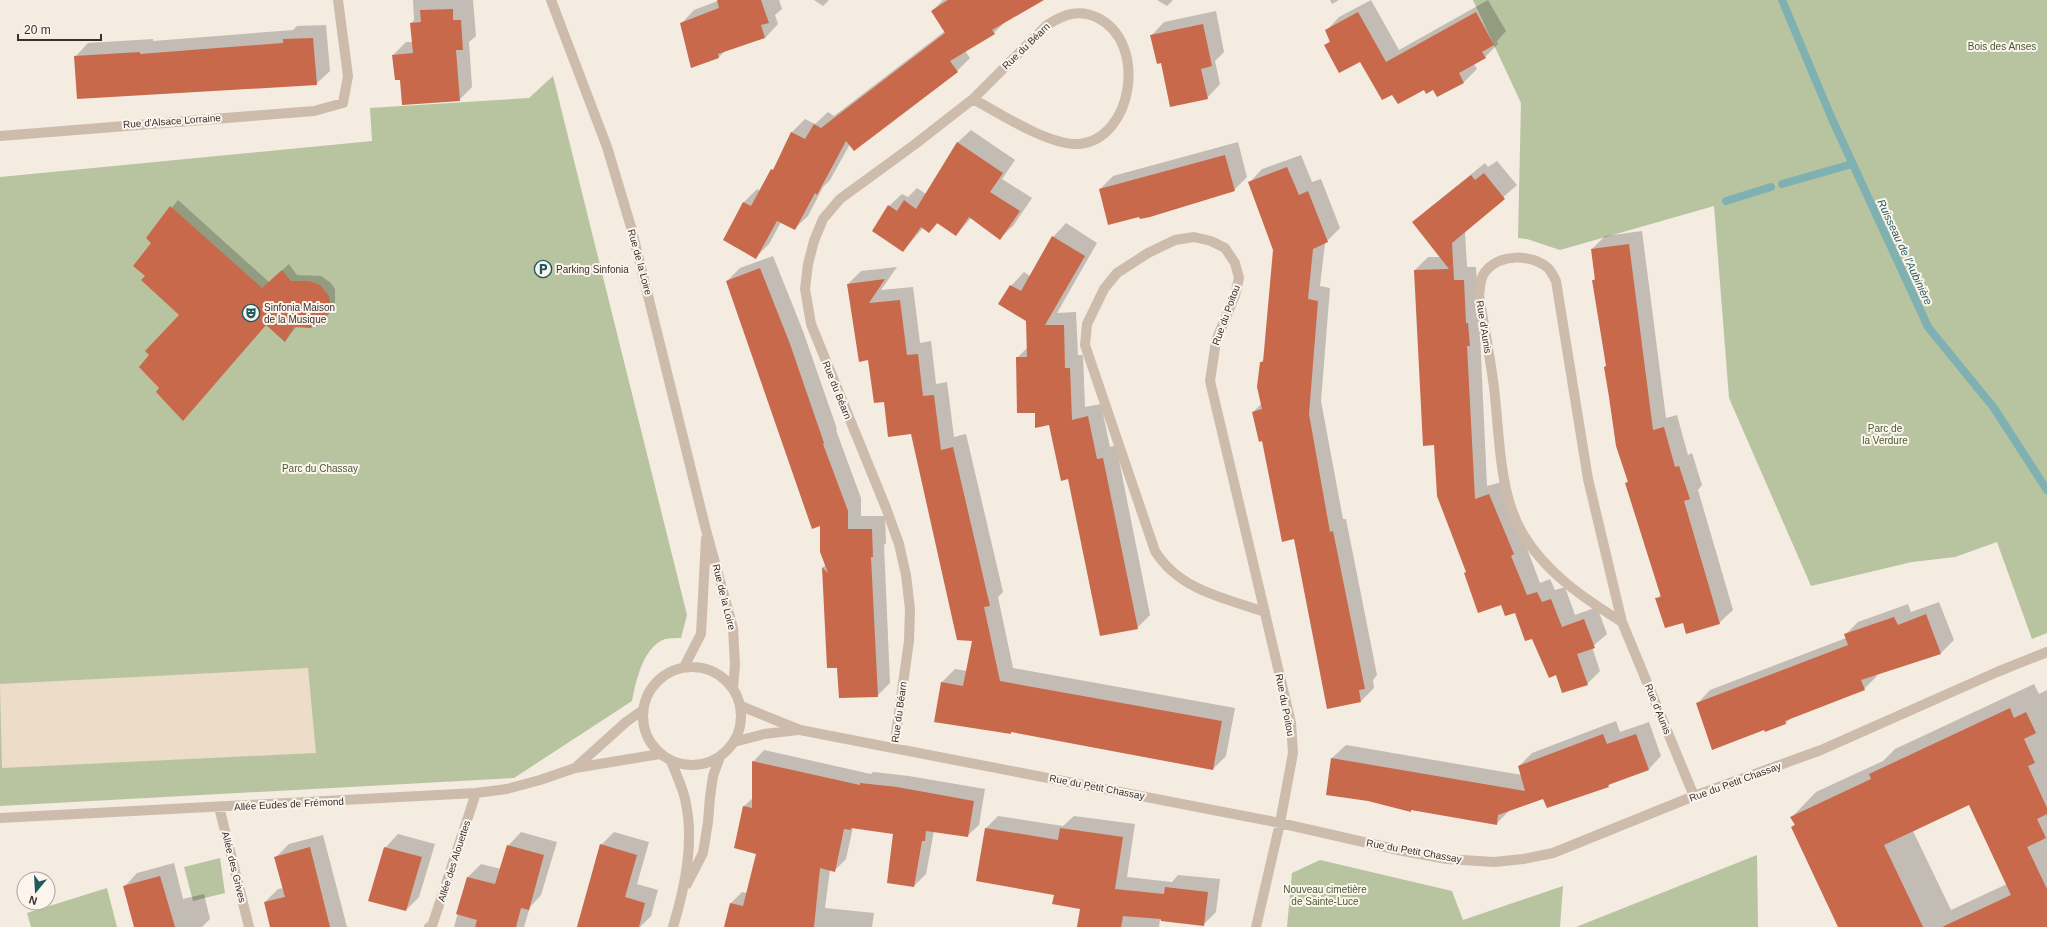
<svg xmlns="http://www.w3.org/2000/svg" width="2047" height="927" viewBox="0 0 2047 927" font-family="Arial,sans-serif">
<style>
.green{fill:#b8c4a0}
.plaza{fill:#ecdcc8}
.shadow{fill:#0003;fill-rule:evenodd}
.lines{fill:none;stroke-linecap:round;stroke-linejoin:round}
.stream{stroke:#7fb0b2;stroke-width:8}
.building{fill:#c8694b}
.minor{stroke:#cdbbac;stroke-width:10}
.tertiary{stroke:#cdbbac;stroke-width:10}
.labels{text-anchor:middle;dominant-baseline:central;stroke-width:4;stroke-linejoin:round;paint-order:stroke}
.street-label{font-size:10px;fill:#3b302b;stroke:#fbf5ee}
.park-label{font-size:10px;fill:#4a5a2e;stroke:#fbf5ee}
.poi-label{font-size:10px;fill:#3b302b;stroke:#fbf5ee;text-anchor:start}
.water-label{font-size:11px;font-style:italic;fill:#1f5a5e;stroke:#fbf5ee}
</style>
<rect width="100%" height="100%" fill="#f4ebe1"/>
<!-- green -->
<path class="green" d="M 1473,0 L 2047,0 L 2047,633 L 2032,639 L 1997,542 L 1955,557 L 1912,562 L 1811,586 L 1729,398 L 1714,206 L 1560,250 L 1527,239 L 1518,238 L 1521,103 Z
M 553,76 L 687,615 L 681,638 C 677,638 670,638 665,639 C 643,647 636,681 632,701 L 514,778 L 0,806 L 0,177 L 372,141 L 370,108 L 529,98 Z
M 1757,855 L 1758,927 L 1576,927 Z
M 220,858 L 225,893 L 193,901 L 184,867 Z
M 1320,860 L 1452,891 L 1463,920 L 1563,886 L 1560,927 L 1287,927 L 1292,873 Z
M 107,888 L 117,927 L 31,927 L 27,913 Z"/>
<!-- plaza -->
<path class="plaza" d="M 308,668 L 316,753 L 2,768 L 0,684 Z"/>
<!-- shadow -->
<path class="shadow" d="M 413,0 L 473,0 L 476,36 L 469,42 L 472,87 L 459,100 L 401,79 L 393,55 L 406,42 L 413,42 L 411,23 L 414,20 Z
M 720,0 L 779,0 L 782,9 L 775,15 L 778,24 L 765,38 L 725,51 L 719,57 L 691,67 L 681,24 L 694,10 Z
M 814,0 L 829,0 L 823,6 Z
M 943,0 L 1041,0 L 1007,20 L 994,33 L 965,51 L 970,58 L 957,71 L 850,144 L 830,180 L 823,187 L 808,216 L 794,229 L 781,222 L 769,244 L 756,257 L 743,203 L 757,189 L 760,191 L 776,166 L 792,132 L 805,119 L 815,124 L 828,112 L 834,116 L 945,31 L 932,11 Z
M 1157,0 L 1173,0 L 1167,6 Z
M 1330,0 L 1339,0 L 1332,4 Z
M 1371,0 L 1399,50 L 1488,0 L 1506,31 L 1497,41 L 1498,44 L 1485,57 L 1474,64 L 1477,69 L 1464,82 L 1438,95 L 1434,89 L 1424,88 L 1393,94 L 1360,60 L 1325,45 L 1331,40 L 1326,31 L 1339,17 Z
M 1216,11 L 1224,52 L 1215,61 L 1220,84 L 1207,98 L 1162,62 L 1151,36 L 1164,22 Z
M 326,25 L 330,71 L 316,84 L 75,57 L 88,43 L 153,39 L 153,41 L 293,30 L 297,26 Z
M 971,130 L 1015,160 L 1002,179 L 1032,198 L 1013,226 L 1000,238 L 972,217 L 956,235 L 938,223 L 929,232 L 923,228 L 903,251 L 889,206 L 902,194 L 908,197 L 917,188 L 926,194 L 958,142 Z
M 1238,142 L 1247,177 L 1234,190 L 1139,216 L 1100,189 L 1113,176 Z
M 1301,155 L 1312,182 L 1321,179 L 1340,228 L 1325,243 L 1320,286 L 1330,288 L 1321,401 L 1343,519 L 1346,519 L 1377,675 L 1373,680 L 1374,688 L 1361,701 L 1253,412 L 1262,403 L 1261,362 L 1265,358 L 1274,249 L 1249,183 L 1262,169 Z
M 1497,161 L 1517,185 L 1465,231 L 1467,267 L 1476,267 L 1479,311 L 1482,332 L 1480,334 L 1487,486 L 1502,482 L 1540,583 L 1550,579 L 1555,590 L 1565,587 L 1575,615 L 1597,607 L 1607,634 L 1592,647 L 1600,671 L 1587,684 L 1533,637 L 1516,612 L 1501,604 L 1467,571 L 1435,444 L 1424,445 L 1415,270 L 1428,257 L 1441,257 L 1414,223 L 1427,210 L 1485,163 L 1488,167 Z
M 178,200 L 269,282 L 289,264 L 297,275 L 321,276 L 331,283 L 335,289 L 335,303 L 330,313 L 323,320 L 297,326 L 285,341 L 267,324 L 161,388 L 180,315 L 146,276 L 153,243 L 148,238 Z
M 1066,223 L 1097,243 L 1057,313 L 1076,312 L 1078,355 L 1083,355 L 1085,407 L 1101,404 L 1110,447 L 1116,445 L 1150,615 L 1137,628 L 1069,478 L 1050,424 L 1036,412 L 1017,358 L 1028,347 L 1027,320 L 1000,304 L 1011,286 L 1024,272 L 1030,276 L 1053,237 Z
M 1642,231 L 1666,418 L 1677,415 L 1688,455 L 1692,453 L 1702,485 L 1698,490 L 1733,610 L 1719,623 L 1684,622 L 1657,599 L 1661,594 L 1626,483 L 1629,480 L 1607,366 L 1593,280 L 1596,278 L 1592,249 L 1605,236 Z
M 773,256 L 803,331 L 837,429 L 836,430 L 861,498 L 861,516 L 885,516 L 886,543 L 884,545 L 890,683 L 877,696 L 838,667 L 828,667 L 823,567 L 826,565 L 821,524 L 727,281 L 740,268 Z
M 897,267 L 881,290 L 913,287 L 920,343 L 931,341 L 936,384 L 947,382 L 954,437 L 966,434 L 1003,592 L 998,597 L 1013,668 L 1235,708 L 1226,756 L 1213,769 L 1012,731 L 1010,733 L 935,721 L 942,682 L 955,669 L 967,671 L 974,640 L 912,433 L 884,401 L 869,359 L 848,284 L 861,271 Z
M 1939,602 L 1954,640 L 1941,653 L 1876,674 L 1877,676 L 1864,689 L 1792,717 L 1786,723 L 1697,704 L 1710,690 L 1846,638 L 1845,635 L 1858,622 L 1908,604 L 1911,612 Z
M 2034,684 L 2039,694 L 2047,690 L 2047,927 L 1839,927 L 1792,827 L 1795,824 L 1792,817 L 1816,792 L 1883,761 L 1895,749 ZM 1969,804 L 2007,884 L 1951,910 L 1913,831 Z
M 1616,721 L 1620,732 L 1649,722 L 1661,756 L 1648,770 L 1613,782 L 1608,786 L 1543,797 L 1510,810 L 1496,824 L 1412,809 L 1410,811 L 1368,800 L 1327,794 L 1332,758 L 1346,745 L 1522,775 L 1519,766 L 1532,753 Z
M 764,750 L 871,774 L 873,772 L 909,776 L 985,789 L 979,825 L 967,836 L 934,831 L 926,874 L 914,886 L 894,833 L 853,827 L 846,859 L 834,871 L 830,870 L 825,908 L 874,913 L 872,927 L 725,927 L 731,903 L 742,892 L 747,893 L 758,853 L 744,806 L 753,798 L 753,762 Z
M 998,816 L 1063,826 L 1074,816 L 1135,824 L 1127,877 L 1172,882 L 1178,875 L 1220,879 L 1216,912 L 1203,925 L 1160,920 L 1159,927 L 1078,927 L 1081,908 L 1055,894 L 986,828 Z
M 521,832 L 557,842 L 541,895 L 530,907 L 524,927 L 454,927 L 468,877 L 481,864 L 501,869 L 508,846 Z
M 614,832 L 649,842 L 637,884 L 658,890 L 651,916 L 640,927 L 577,927 L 601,845 Z
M 398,834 L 435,844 L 419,897 L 406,910 L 385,848 Z
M 323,835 L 347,927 L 271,927 L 265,902 L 278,889 L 284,888 L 276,857 L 289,844 Z
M 174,863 L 183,899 L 204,894 L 210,919 L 202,927 L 135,927 L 124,887 L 137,873 Z"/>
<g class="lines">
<!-- stream -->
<path class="stream" d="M 1782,0 L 1832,119 L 1928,327 L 1994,408 L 2047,490
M 1782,184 L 1852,164
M 1726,201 L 1771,187"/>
</g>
<!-- building -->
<path class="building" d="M 717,0 L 761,0 L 769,23 L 761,25 L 765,38 L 718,54 L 719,58 L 691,68 L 680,23 L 719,8 Z
M 948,0 L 1044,0 L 992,30 L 995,34 L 950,61 L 958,72 L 854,151 L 846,141 L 817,195 L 815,193 L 795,230 L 777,221 L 756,259 L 723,240 L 743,202 L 751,206 L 771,169 L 773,170 L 791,132 L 805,139 L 814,124 L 821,128 L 945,33 L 931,11 Z
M 453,9 L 453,20 L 461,20 L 463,50 L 456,50 L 460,101 L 402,105 L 400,80 L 395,80 L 392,55 L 413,53 L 410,23 L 421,22 L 420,10 Z
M 1358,12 L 1386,62 L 1476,12 L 1494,45 L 1482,52 L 1486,58 L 1459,73 L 1464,83 L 1437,97 L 1433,90 L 1426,94 L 1424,90 L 1398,104 L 1392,95 L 1382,100 L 1360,62 L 1339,73 L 1324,45 L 1330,42 L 1325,30 Z
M 1203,24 L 1212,66 L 1201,69 L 1208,99 L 1170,107 L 1161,63 L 1157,64 L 1150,35 Z
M 313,38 L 317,85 L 77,99 L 74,56 L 140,52 L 140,54 L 283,43 L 283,39 Z
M 957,142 L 1003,173 L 990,192 L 1020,211 L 1000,240 L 969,217 L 956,236 L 937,223 L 929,233 L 921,227 L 903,252 L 872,231 L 888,205 L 897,211 L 904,200 L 916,209 Z
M 1225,155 L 1235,191 L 1150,217 L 1140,219 L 1139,217 L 1108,225 L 1099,189 Z
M 1287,167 L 1299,195 L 1308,191 L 1328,242 L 1313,249 L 1308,299 L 1318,301 L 1309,414 L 1330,532 L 1333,531 L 1365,689 L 1359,690 L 1361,702 L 1327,709 L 1294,539 L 1282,542 L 1262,441 L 1259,442 L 1252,412 L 1262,409 L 1257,387 L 1260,362 L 1263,362 L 1273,250 L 1248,182 Z
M 1484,173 L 1505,199 L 1452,243 L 1454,280 L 1464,280 L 1466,323 L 1468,323 L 1470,346 L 1467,346 L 1475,499 L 1489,494 L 1514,554 L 1511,556 L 1527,595 L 1537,592 L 1542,602 L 1551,599 L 1562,627 L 1584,619 L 1595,648 L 1577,654 L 1588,685 L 1562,693 L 1556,675 L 1549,678 L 1532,639 L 1525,641 L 1515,613 L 1505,616 L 1501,605 L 1478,613 L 1464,573 L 1466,572 L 1437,496 L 1434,445 L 1423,446 L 1414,270 L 1449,269 L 1412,222 L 1471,175 L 1475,180 Z
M 170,206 L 262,288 L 282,270 L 291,281 L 309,281 L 320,285 L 329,296 L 330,303 L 327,316 L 319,325 L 310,328 L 294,327 L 285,342 L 266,325 L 183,421 L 156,392 L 159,388 L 139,367 L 149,355 L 145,351 L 179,315 L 141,280 L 145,276 L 133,266 L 151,243 L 146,238 Z
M 1052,236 L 1085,256 L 1045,325 L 1064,325 L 1065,368 L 1070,368 L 1072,420 L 1088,416 L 1097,459 L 1103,458 L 1138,629 L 1100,636 L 1068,479 L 1061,481 L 1049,425 L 1035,428 L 1035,413 L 1017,413 L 1016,357 L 1027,357 L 1026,321 L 998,304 L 1010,285 L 1021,291 Z
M 1629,244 L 1653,430 L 1664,427 L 1675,467 L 1679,466 L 1690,499 L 1684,501 L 1720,624 L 1686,634 L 1683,623 L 1665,628 L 1655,598 L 1661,597 L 1625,483 L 1628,482 L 1616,446 L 1609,397 L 1604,367 L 1606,366 L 1592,280 L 1595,280 L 1591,249 Z
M 760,268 L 790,344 L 824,443 L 823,444 L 848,511 L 848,529 L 872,529 L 873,557 L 871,557 L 878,697 L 839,698 L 837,668 L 827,668 L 822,567 L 828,573 L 820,552 L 820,526 L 812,529 L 726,281 Z
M 885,279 L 869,303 L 900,300 L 907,355 L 918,354 L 923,396 L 934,395 L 941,450 L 953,447 L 990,606 L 984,607 L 1000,681 L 1222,721 L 1213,770 L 1011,732 L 1011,734 L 934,722 L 941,682 L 963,686 L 972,641 L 957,640 L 911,434 L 888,437 L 884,402 L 874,403 L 868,360 L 859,362 L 847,284 Z
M 1926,614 L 1941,654 L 1861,680 L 1865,690 L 1785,721 L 1786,724 L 1765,732 L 1764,730 L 1712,750 L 1696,703 L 1848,645 L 1844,634 L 1894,617 L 1898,625 Z
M 2010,708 L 2014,718 L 2026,712 L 2036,733 L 2024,739 L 2035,763 L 2028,766 L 2047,808 L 2047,814 L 2037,819 L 2046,838 L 2027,847 L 2047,889 L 2047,927 L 1942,927 L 2011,895 L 1969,805 L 1884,845 L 1923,927 L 1838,927 L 1791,827 L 1795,825 L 1790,817 L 1871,779 L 1869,774 Z
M 1603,734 L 1607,744 L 1636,734 L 1649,770 L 1608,785 L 1609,787 L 1547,808 L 1543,799 L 1498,815 L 1497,825 L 1411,810 L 1411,812 L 1368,801 L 1326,795 L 1331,758 L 1525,791 L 1518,766 Z
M 752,761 L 860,785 L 860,783 L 897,787 L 974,801 L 968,837 L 926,831 L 925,841 L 922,841 L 914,887 L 887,883 L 893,834 L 851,828 L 851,830 L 844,829 L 835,872 L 820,868 L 814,927 L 724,927 L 730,903 L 743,906 L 756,854 L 734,848 L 743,806 L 752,808 Z
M 985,828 L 1058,840 L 1060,828 L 1123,837 L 1115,889 L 1164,894 L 1165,887 L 1208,892 L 1204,926 L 1161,921 L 1161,919 L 1123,916 L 1121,927 L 1077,927 L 1080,909 L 1052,904 L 1054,895 L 976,881 Z
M 600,844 L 637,855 L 625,897 L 645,903 L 639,927 L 577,927 Z
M 507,845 L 544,855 L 529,910 L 521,908 L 516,927 L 475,927 L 477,920 L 456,914 L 467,877 L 495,884 Z
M 310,847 L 330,927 L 270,927 L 264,902 L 285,897 L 274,857 Z
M 384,847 L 422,857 L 406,911 L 368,901 Z
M 160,876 L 175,927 L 134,927 L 123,886 Z"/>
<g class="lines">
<!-- minor -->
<path class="minor" d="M 0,136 L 314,111 L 343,103 L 348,76 L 338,0
M 1622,622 C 1585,599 1546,573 1523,534 C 1497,491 1500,428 1493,380 C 1489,352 1484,324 1479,296 C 1480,288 1480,278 1485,272 C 1500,253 1531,254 1548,268 C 1551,271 1554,277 1556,281 L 1588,479 L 1622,622 L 1694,796
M 741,706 L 800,730 L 1280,823 L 1403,851 L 1447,859 L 1494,862 L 1523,859 L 1553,853 L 1694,796 L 1821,750 L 1997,672 L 2047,652
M 734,742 L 764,734 L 798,730
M 894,748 L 909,641 L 910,609 L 906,575 L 899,544 L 886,508 L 811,324 L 805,289 L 808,264 L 814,241 L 823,219 L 840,199 L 914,145 L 973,99 L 1047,25 C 1064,14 1079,9 1098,18 C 1148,43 1133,139 1079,144 C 1049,146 999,113 973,99
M 575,768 L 626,722 L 643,710
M 219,807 L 249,927
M 0,818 L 476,793 L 507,789 L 540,780 L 575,768 L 660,754
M 429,927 L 432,926 L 476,793
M 1256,927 L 1280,823 L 1293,753 L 1291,723 L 1210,381 L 1216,341 L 1235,295 L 1239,278 L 1235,263 L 1225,248 L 1211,241 L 1194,237 L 1175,240 L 1148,253 L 1117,273 L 1104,289 L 1087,324 L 1085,345 L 1155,551 C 1179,590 1224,598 1265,612"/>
<!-- tertiary -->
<path class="tertiary" d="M 551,0 L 607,147 L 631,227 L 706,530 L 733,628 L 735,665 L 733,688
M643 716a49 49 0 1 1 98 0a49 49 0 1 1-98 0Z
M 684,667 L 701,634 L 706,539
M 671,761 C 676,774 682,786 685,799 C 695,841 685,887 673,927
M 687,884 L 703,853 L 708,822 L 710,797 L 713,776 L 720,757"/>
</g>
<!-- icons -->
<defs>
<symbol id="parking-ring" viewBox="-11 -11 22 22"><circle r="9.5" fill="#fbf5ee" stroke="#1f5a5e" stroke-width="1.5"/><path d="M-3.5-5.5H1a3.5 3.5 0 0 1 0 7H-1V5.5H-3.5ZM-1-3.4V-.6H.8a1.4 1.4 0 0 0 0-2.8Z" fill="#1f5a5e"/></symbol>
<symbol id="theatre-ring" viewBox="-11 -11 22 22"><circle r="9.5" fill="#fbf5ee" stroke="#1f5a5e" stroke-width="1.5"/><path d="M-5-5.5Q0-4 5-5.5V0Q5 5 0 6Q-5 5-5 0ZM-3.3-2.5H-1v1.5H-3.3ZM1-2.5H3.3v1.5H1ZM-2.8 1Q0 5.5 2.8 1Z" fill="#1f5a5e"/></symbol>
</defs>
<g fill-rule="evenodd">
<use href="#parking-ring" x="533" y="259" width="20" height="20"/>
<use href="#theatre-ring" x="241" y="303" width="20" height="20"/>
</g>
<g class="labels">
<!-- street labels -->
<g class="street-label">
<text transform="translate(1026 46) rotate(-44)">Rue du Béarn</text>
<text transform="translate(172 121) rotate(-4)">Rue d'Alsace Lorraine</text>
<text transform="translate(640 262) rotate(75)">Rue de la Loire</text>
<text transform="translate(1226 315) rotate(-70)">Rue du Poitou</text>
<text transform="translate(1484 327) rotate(81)">Rue d'Aunis</text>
<text transform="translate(837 390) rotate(68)">Rue du Béarn</text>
<text transform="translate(724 597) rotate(76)">Rue de la Loire</text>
<text transform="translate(1285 705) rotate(79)">Rue du Poitou</text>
<text transform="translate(1658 709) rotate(68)">Rue d'Aunis</text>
<text transform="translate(899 712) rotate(-82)">Rue du Béarn</text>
<text transform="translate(1735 782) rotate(-20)">Rue du Petit Chassay</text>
<text transform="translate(1097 787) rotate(11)">Rue du Petit Chassay</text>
<text transform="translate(289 804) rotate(-3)">Allée Eudes de Frémond</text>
<text transform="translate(1414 851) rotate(10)">Rue du Petit Chassay</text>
<text transform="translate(454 861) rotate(-72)">Allée des Alouettes</text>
<text transform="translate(234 867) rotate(76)">Allée des Grives</text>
</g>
<!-- park labels -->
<g class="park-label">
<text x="2002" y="46">Bois des Anses</text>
<text x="1885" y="428">Parc de<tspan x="1885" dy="12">la Verdure</tspan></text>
<text x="320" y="468">Parc du Chassay</text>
<text x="1325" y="889">Nouveau cimetière<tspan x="1325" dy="12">de Sainte-Luce</tspan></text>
</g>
<!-- poi labels -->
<g class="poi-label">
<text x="556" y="269">Parking Sinfonia</text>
<text x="264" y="307">Sinfonia Maison<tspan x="264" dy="12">de la Musique</tspan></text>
</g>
<!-- water labels -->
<g class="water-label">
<text transform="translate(1905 252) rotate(65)">Ruisseau de l'Aubinière</text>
</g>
</g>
<!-- north arrow -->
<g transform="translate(36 891) rotate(198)"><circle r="19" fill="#fbf5ee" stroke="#aea6a0"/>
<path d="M0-3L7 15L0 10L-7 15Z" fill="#1f5a5e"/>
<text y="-6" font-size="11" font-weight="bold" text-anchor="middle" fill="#3b302b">N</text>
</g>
<!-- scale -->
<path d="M18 34v6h83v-6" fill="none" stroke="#3b302b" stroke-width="2"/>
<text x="24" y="34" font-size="12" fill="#3b302b" stroke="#fbf5ee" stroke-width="3" paint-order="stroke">20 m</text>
</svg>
